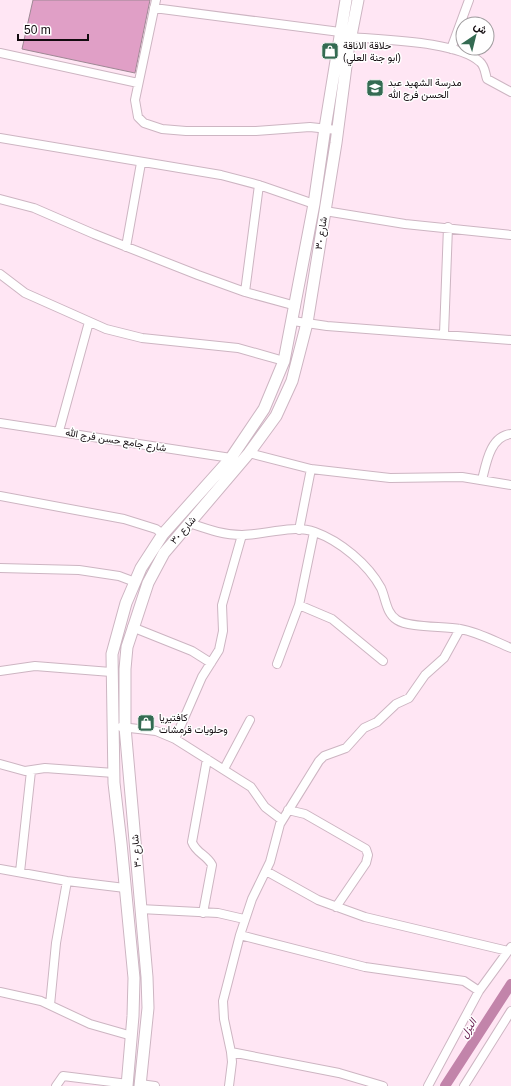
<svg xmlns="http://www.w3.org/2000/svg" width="511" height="1086" viewBox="0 0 511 1086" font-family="Arial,Vazirmatn,sans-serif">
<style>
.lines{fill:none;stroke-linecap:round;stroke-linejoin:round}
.canal{stroke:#c284aa;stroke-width:10}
.building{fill:#e09fc6;stroke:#9e8894}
.street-casing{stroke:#cdb5c2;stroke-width:10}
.secondary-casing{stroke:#cdb5c2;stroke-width:13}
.street{stroke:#fff;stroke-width:8}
.secondary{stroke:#fff;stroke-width:11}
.labels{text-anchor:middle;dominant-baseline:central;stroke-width:3;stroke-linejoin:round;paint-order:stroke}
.poi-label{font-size:10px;fill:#120b0f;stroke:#fff;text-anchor:start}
.street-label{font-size:10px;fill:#120b0f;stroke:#fff}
.water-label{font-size:11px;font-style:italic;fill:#691e51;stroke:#fff}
</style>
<rect width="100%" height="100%" fill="#ffe6f4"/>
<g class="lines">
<!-- canal -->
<path class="canal" d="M 445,1086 L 511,984"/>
</g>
<!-- building -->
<path class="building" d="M 33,0 L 150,0 L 135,73 L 22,49 Z"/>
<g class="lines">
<defs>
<path id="street" d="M 156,0 L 135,100 L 138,117 L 144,123 L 162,129 L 186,131 L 256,131 L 310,127 L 337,130
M 154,8 L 340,32
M 351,37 C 381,40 458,41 480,62 C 485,66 485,73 487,79 L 511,92
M 451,49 L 469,0
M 0,53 L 138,83
M 0,138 L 221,175 L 259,185 L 314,204
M 0,199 L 34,208 L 94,234 L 198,275 L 245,292 L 296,306
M 325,211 L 405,224 L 511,235
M 126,247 L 141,163
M 0,274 L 25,293 L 106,329 L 142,338 L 238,348 L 284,361
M 245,292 L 259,185
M 293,321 L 327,326 L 511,340
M 444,334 L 448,227
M 0,423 L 231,458
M 59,431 L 89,322
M 249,453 L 311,469 L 390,478 L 462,477 L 511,485
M 482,480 C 486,464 490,436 511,434
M 0,496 L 124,519 L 156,529 L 163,534
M 189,523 C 207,529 223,535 242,535 C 265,535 292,524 315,532 C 340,541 368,564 381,588 C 386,599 386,613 397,620 C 409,628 444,626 460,629 C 478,632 494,641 511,648
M 299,530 L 311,469
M 0,568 L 79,570 L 119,576 L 135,582
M 299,605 L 332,619 L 383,661
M 132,627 L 192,651 L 211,663
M 277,664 L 299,605 L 314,532
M 0,671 L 35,666 L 111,672
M 121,727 L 156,731 L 175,739 L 251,787 L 265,807 L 282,820
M 175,739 L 202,677 L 219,650 L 223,631 L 222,605 L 242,535
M 0,764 L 25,771 L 45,768 L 114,773
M 224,769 L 250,720
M 288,810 L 305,814 L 366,849 L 368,855 L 366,863 L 336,907
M 0,869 L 67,881 L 125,888
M 266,871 L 318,900 L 365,917 L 508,951
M 20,872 L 31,771
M 140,909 L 218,913 L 244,919
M 203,913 L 212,865 C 207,855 196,853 192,842 L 207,759
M 240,935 L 365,967 L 464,981 L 479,991
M 0,992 L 41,1001 L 90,1024 L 132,1036
M 50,1005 L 56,943 L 67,881
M 231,1052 L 339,1073 L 383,1086
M 140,1084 L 155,1086
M 56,1086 L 63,1076 L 128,1084
M 229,1086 L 232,1062 L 231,1052 L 224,1019 L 223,1001 L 240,935 L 252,899 L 270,862 L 280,824 L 319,761 L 324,756 L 346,748 L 364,728 L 377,722 L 396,704 L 409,698 L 425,675 L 444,658 L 460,629
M 428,1086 L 479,991 L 511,947
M 464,1086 L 511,1011"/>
<path id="secondary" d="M 127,1086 L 133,1016 L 134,978 L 121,843 L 114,783 L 112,654 L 126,603 L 141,568 L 163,534 L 231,458 L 264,409 L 284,361 L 314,204 L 325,128 L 346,0
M 140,1086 L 148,1008 L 147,977 L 125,727 L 125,669 L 127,647 L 148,583 L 164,553 L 249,453 L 276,416 L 292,381 L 307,323 L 336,143 L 348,51 L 358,0"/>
</defs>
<!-- street casing -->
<use href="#street" class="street-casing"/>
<!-- secondary casing -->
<use href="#secondary" class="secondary-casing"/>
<!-- street -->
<use href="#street" class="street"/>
<!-- secondary -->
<use href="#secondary" class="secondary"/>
</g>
<!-- icons -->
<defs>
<symbol id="shop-square" viewBox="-11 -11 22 22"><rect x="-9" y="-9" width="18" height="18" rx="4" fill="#346b52" stroke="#fff"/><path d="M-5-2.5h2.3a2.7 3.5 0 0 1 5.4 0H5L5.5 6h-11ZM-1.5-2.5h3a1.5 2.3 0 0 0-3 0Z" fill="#fff"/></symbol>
<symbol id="school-square" viewBox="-11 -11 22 22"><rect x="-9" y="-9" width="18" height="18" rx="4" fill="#346b52" stroke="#fff"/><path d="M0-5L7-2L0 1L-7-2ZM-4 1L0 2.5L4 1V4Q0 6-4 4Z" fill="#fff"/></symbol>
</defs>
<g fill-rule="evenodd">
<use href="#shop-square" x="320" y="41" width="20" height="20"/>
<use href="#school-square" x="365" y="78" width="20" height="20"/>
<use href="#shop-square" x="136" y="713" width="20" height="20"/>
</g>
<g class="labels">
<!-- poi labels -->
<g class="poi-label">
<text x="343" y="45">حلاقة الاناقة<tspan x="343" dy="12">(ابو جنة العلي)</tspan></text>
<text x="388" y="82">مدرسة الشهيد عبد<tspan x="388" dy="12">الحسن فرج الله</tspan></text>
<text x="159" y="717">كافتيريا<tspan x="159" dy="12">وحلويات قرمشات</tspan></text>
</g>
<!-- street labels -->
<g class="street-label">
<text transform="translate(321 233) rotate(-81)">شارع ٣٠</text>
<text transform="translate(116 440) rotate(9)">شارع جامع حسن فرج الله</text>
<text transform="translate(183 530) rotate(-49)">شارع ٣٠</text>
<text transform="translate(136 851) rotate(-95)">شارع ٣٠</text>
</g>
<!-- water labels -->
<g class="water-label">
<text transform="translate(468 1028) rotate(-57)">البزل</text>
</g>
</g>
<!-- north arrow -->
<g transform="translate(475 36) rotate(35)"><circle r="19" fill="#ffffff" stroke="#a09d9f"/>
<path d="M0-3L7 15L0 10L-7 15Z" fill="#346b52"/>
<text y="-6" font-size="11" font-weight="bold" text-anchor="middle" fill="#120b0f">ش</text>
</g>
<!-- scale -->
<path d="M18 34v6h70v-6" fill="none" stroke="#120b0f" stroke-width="2"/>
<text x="24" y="34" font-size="12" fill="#120b0f" stroke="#ffffff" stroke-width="3" paint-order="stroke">50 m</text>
</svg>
